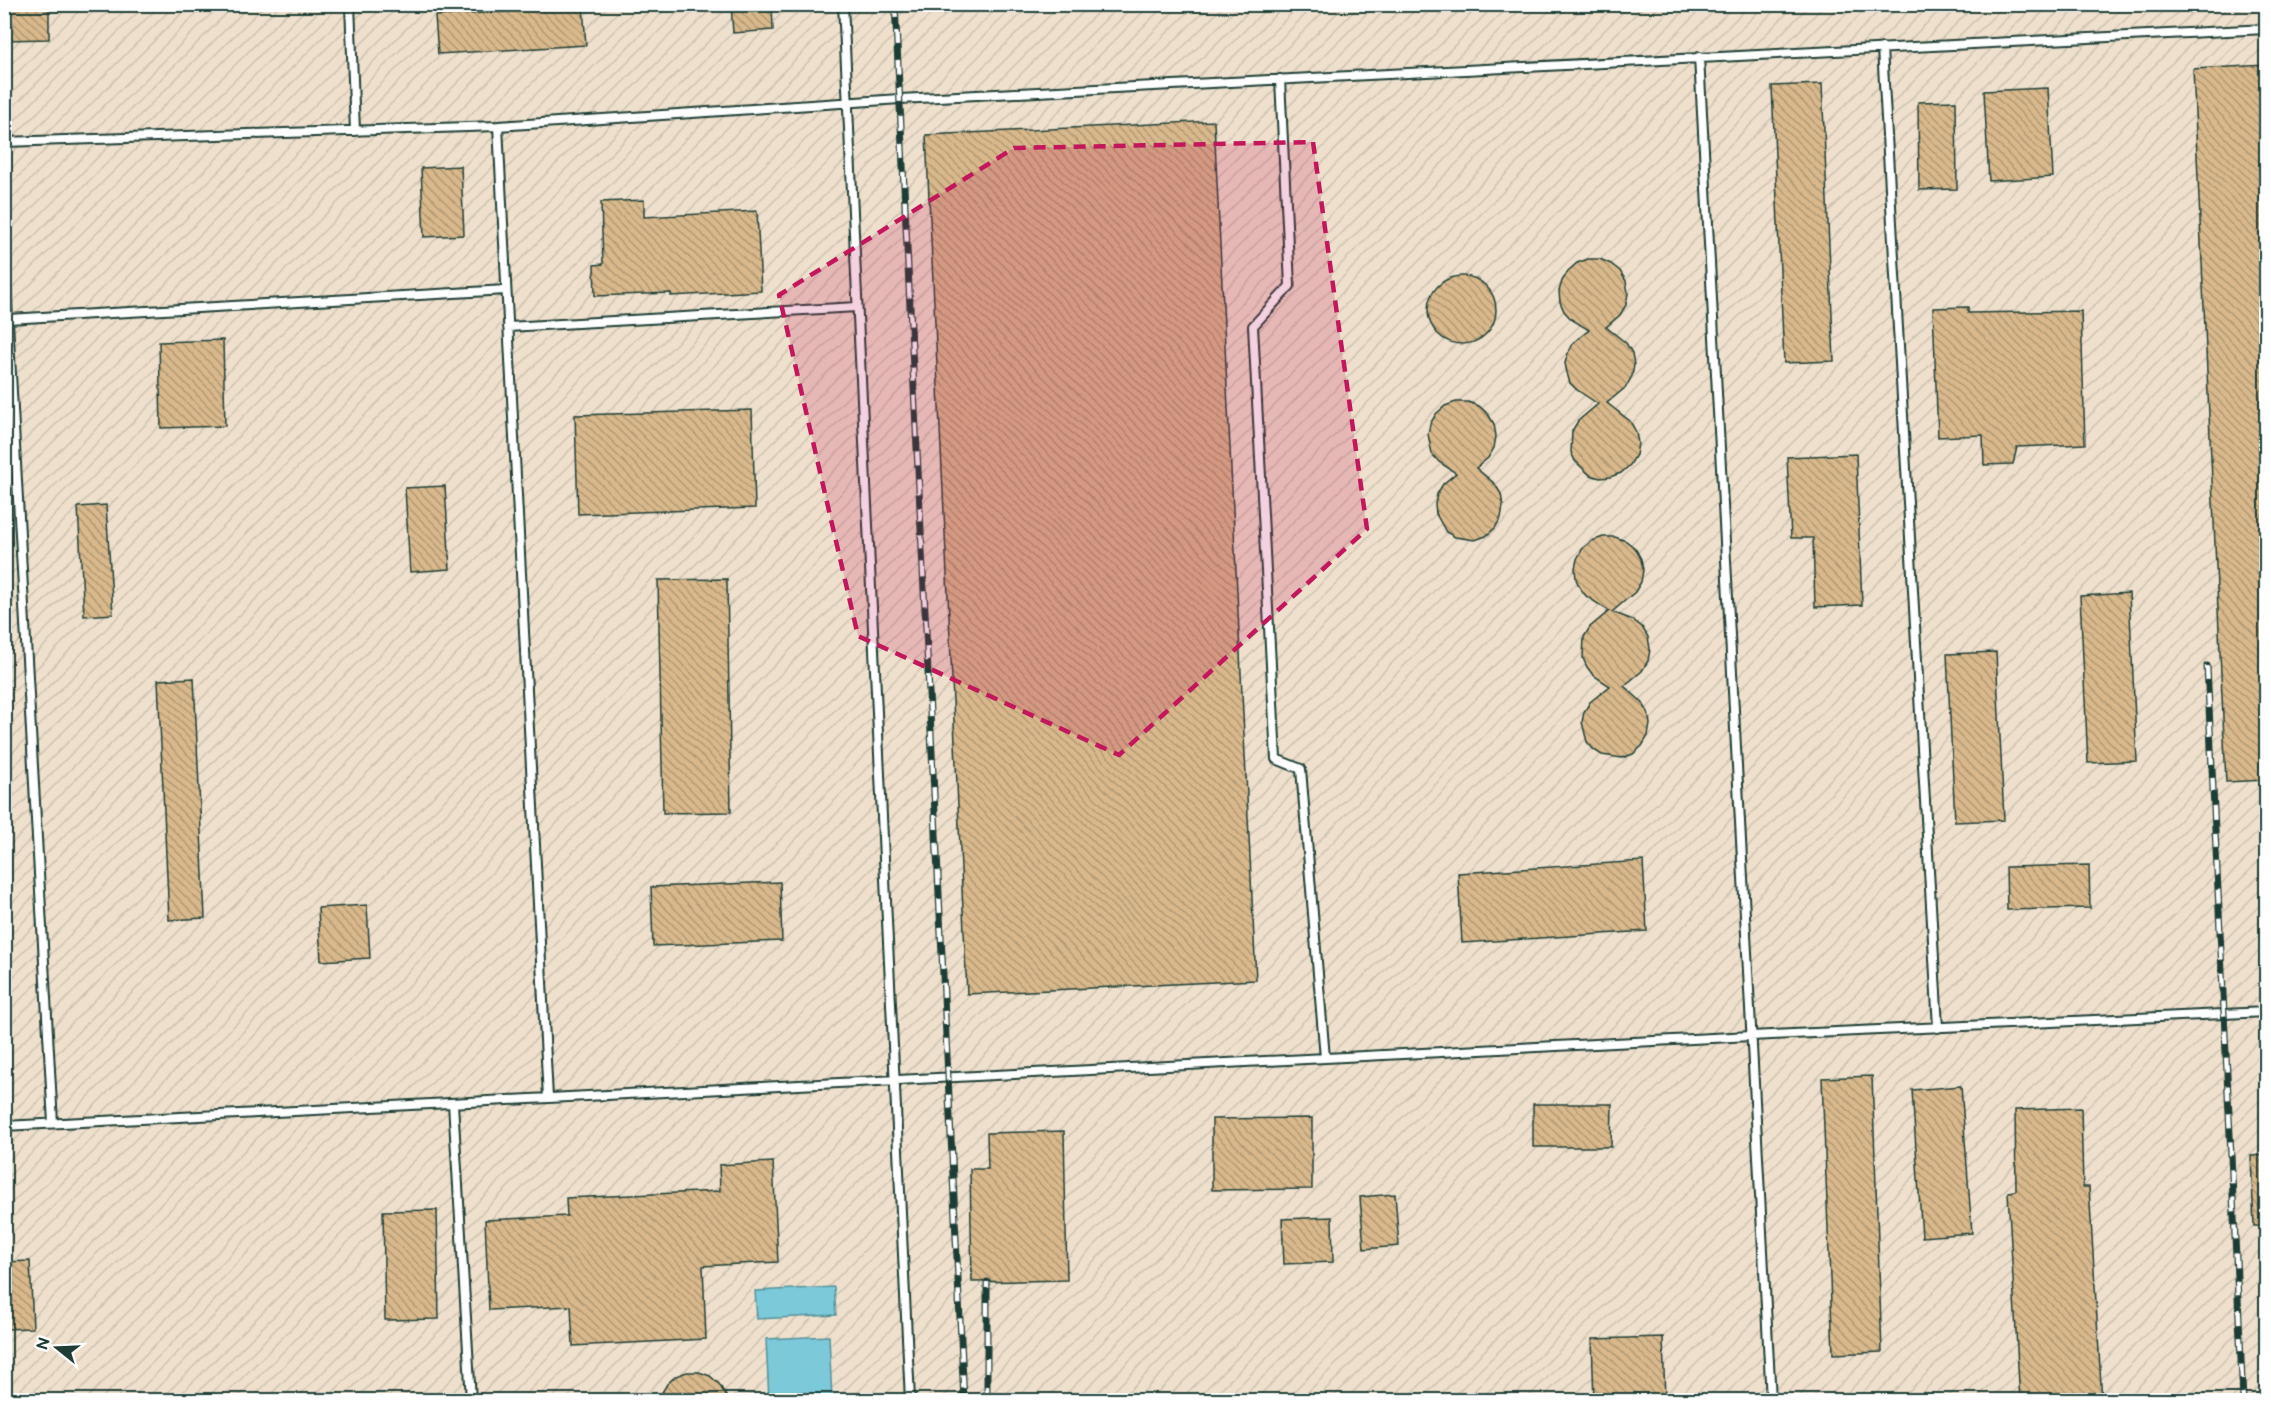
<svg xmlns="http://www.w3.org/2000/svg" width="2271" height="1405" viewBox="0 0 2271 1405" font-family="'Balsamiq Sans',sans-serif">
<style>
.industrial{fill:url(#industrial-furrows)}
.water{fill:#7bc9da;stroke:#569198;stroke-width:1.5}
.building{fill:url(#building-back-hatch);stroke:#1f3d34;stroke-width:1.5}
.lines{fill:none;stroke-linecap:round;stroke-linejoin:round}
.service-casing{stroke:#1f3d34;stroke-width:12}
.service{stroke:#fff;stroke-width:8}
.rail-casing{stroke:#1f3d34;stroke-width:7}
.rail{stroke:#fff;stroke-width:4.5;stroke-dasharray:14;stroke-linecap:butt}
.marked{fill:#c2185b;fill-opacity:0.2;stroke:#c2185b;stroke-width:4.5;stroke-dasharray:12 8;stroke-linejoin:round}
</style>
<defs>
<pattern id="industrial-furrows" width="10" height="10" patternUnits="userSpaceOnUse" patternTransform="scale(1.5)"><rect width="10" height="10" fill="#eee0cc"/><path d="M-1 1l2-2M0 10L10 0M9 11l2-2" fill="none" stroke="#ccc1b0"/></pattern>
<pattern id="building-back-hatch" width="6" height="6" patternUnits="userSpaceOnUse" patternTransform="scale(1.5)"><rect width="6" height="6" fill="#d9b98c"/><path d="M-1 5l2 2M0 0l6 6M5-1l2 2" fill="none" stroke="#af9873"/></pattern>
</defs>
<rect width="100%" height="100%" fill="#f7f1e8"/>
<filter id="ink" filterUnits="userSpaceOnUse"><feTurbulence type="fractalNoise" baseFrequency=".0167" numOctaves="2"/><feDisplacementMap in="SourceGraphic" scale="12" xChannelSelector="R" yChannelSelector="G"/><feConvolveMatrix kernelMatrix="1 2 1 2 8 2 1 2 1" color-interpolation-filters="sRGB"/></filter>
<g filter="url(#ink)">
<!-- industrial -->
<path class="industrial" d="M 5,5 L 2266,5 L 2266,1400 L 5,1400 Z"/>
<!-- water -->
<path class="water" d="M 834,1287 L 836,1315 L 757,1319 L 755,1291 Z
M 829,1336 L 832,1400 L 769,1400 L 766,1339 Z"/>
<!-- building -->
<path class="building" d="M 4,4 L 49,4 L 49,39 L 4,40 Z
M 731,4 L 772,4 L 773,30 L 733,33 Z
M 583,7 L 586,45 L 438,54 L 435,16 Z
M 2266,65 L 2266,780 L 2226,782 L 2193,69 Z
M 1822,84 L 1834,361 L 1784,363 L 1772,86 Z
M 2048,88 L 2053,177 L 1989,181 L 1984,91 Z
M 1956,101 L 1957,189 L 1919,190 L 1918,102 Z
M 1214,121 L 1256,980 L 967,994 L 926,135 Z
M 461,166 L 464,235 L 424,237 L 421,168 Z
M 644,200 L 644,217 L 757,211 L 761,291 L 671,296 L 671,293 L 595,296 L 594,265 L 603,264 L 601,202 Z
M 1588,259 L 1600,259 L 1611,264 L 1620,271 L 1626,281 L 1628,293 L 1626,305 L 1620,315 L 1606,327 L 1626,343 L 1632,353 L 1634,365 L 1632,376 L 1626,387 L 1607,403 L 1630,421 L 1636,432 L 1638,443 L 1636,455 L 1630,465 L 1621,473 L 1610,477 L 1600,478 L 1590,475 L 1575,461 L 1571,452 L 1572,431 L 1578,421 L 1598,404 L 1577,390 L 1570,383 L 1567,373 L 1565,363 L 1568,353 L 1574,342 L 1589,330 L 1571,319 L 1564,311 L 1560,302 L 1559,291 L 1562,281 L 1568,271 L 1577,263 Z
M1428 310a34 34 0 1 1 68 0a34 34 0 1 1-68 0Z
M 1968,307 L 1968,313 L 2081,311 L 2085,444 L 2017,447 L 2013,464 L 1984,465 L 1983,435 L 1938,437 L 1933,308 Z
M 223,340 L 225,426 L 161,428 L 159,342 Z
M 1456,402 L 1468,402 L 1479,406 L 1488,414 L 1494,424 L 1496,436 L 1494,448 L 1488,458 L 1476,468 L 1495,484 L 1501,494 L 1503,506 L 1501,518 L 1495,528 L 1486,536 L 1475,540 L 1455,537 L 1446,532 L 1436,514 L 1435,504 L 1437,494 L 1443,484 L 1456,473 L 1439,462 L 1432,454 L 1428,434 L 1430,424 L 1436,414 L 1445,406 Z
M 752,410 L 755,508 L 578,514 L 575,415 Z
M 1856,454 L 1862,605 L 1815,607 L 1813,538 L 1791,538 L 1787,457 Z
M 445,486 L 450,569 L 410,572 L 405,488 Z
M 106,505 L 113,614 L 84,616 L 78,507 Z
M 1603,537 L 1615,537 L 1626,541 L 1635,548 L 1641,559 L 1643,570 L 1641,582 L 1635,592 L 1612,612 L 1633,620 L 1642,627 L 1648,637 L 1650,649 L 1648,661 L 1642,671 L 1624,686 L 1642,702 L 1648,712 L 1650,724 L 1648,736 L 1642,746 L 1633,754 L 1622,758 L 1602,755 L 1594,750 L 1587,742 L 1582,722 L 1584,712 L 1590,702 L 1610,686 L 1593,675 L 1587,667 L 1583,658 L 1584,637 L 1590,627 L 1609,611 L 1586,596 L 1580,588 L 1576,579 L 1575,568 L 1577,559 L 1583,548 L 1592,541 Z
M 727,579 L 731,812 L 663,813 L 658,580 Z
M 2129,593 L 2137,761 L 2088,763 L 2080,596 Z
M 1996,652 L 2004,820 L 1955,822 L 1947,654 Z
M 194,678 L 205,918 L 169,920 L 158,680 Z
M 1643,861 L 1647,931 L 1462,943 L 1458,873 Z
M 2089,865 L 2090,908 L 2007,910 L 2006,867 Z
M 780,882 L 782,941 L 653,946 L 651,887 Z
M 367,905 L 370,958 L 321,961 L 318,908 Z
M 1872,1076 L 1882,1352 L 1833,1354 L 1822,1078 Z
M 1961,1086 L 1972,1233 L 1922,1237 L 1912,1090 Z
M 1533,1104 L 1612,1104 L 1611,1147 L 1533,1147 Z
M 2081,1108 L 2083,1187 L 2089,1187 L 2102,1401 L 2020,1401 L 2008,1192 L 2016,1191 L 2015,1110 Z
M 1312,1118 L 1312,1189 L 1212,1190 L 1212,1119 Z
M 1064,1131 L 1067,1280 L 972,1282 L 970,1169 L 988,1169 L 987,1133 Z
M 2266,1155 L 2266,1226 L 2254,1226 L 2251,1156 Z
M 773,1162 L 778,1262 L 703,1266 L 706,1339 L 573,1346 L 571,1306 L 489,1310 L 485,1220 L 567,1216 L 566,1198 L 720,1191 L 719,1165 Z
M 1395,1194 L 1399,1246 L 1364,1249 L 1360,1197 Z
M 437,1210 L 439,1319 L 385,1320 L 383,1211 Z
M 1332,1217 L 1333,1262 L 1284,1264 L 1282,1219 Z
M 30,1261 L 33,1328 L 4,1329 L 4,1262 Z
M 1663,1337 L 1665,1401 L 1594,1401 L 1592,1339 Z
M 687,1372 L 699,1372 L 710,1376 L 719,1384 L 729,1401 L 657,1401 L 667,1384 L 676,1376 Z"/>
<g class="lines">
<defs>
<path id="service" d="M 350,4 L 355,131
M 843,4 L 910,1400
M 1882,48 L 1938,1028
M 1699,57 L 1771,1400
M 1280,79 L 1290,286 L 1253,326 L 1276,759 L 1301,769 L 1325,1058
M 498,126 L 548,1098
M 4,142 L 498,126 L 900,99 L 2266,29
M 4,249 L 53,1123
M 8,319 L 506,290
M 508,327 L 857,307
M 453,1103 L 471,1400
M 4,1126 L 1751,1036 L 2266,1012"/>
</defs>
<!-- service casing -->
<use href="#service" class="service-casing"/>
<!-- service -->
<use href="#service" class="service"/>
<defs>
<path id="rail" d="M 895,4 L 964,1400
M 2207,666 L 2243,1400
M 987,1400 L 987,1282"/>
</defs>
<!-- rail casing -->
<use href="#rail" class="rail-casing"/>
<!-- rail -->
<use href="#rail" class="rail"/>
</g>
</g>
<!-- marked area -->
<path class="marked" d="M 1313,142 L 1367,529 L 1119,755 L 858,636 L 779,295 L 1014,148 Z"/>
<!-- margin -->
<rect width="2271" height="1405" fill="none" stroke="#fff" stroke-width="24"/>
<rect x="12" y="12" width="2247" height="1381" fill="none" stroke="#1f3d34" stroke-width="2" filter="url(#ink)"/>
<!-- north arrow -->
<g transform="translate(57 1348) rotate(288)" stroke="#ffffff" stroke-width="4.5" paint-order="stroke">
<path d="M0-4.5L10 22L0 15L-10 22Z" fill="#1f3d34"/>
<text y="-9" font-size="16" font-weight="bold" text-anchor="middle" fill="#1f3d34">N</text>
</g>
</svg>
